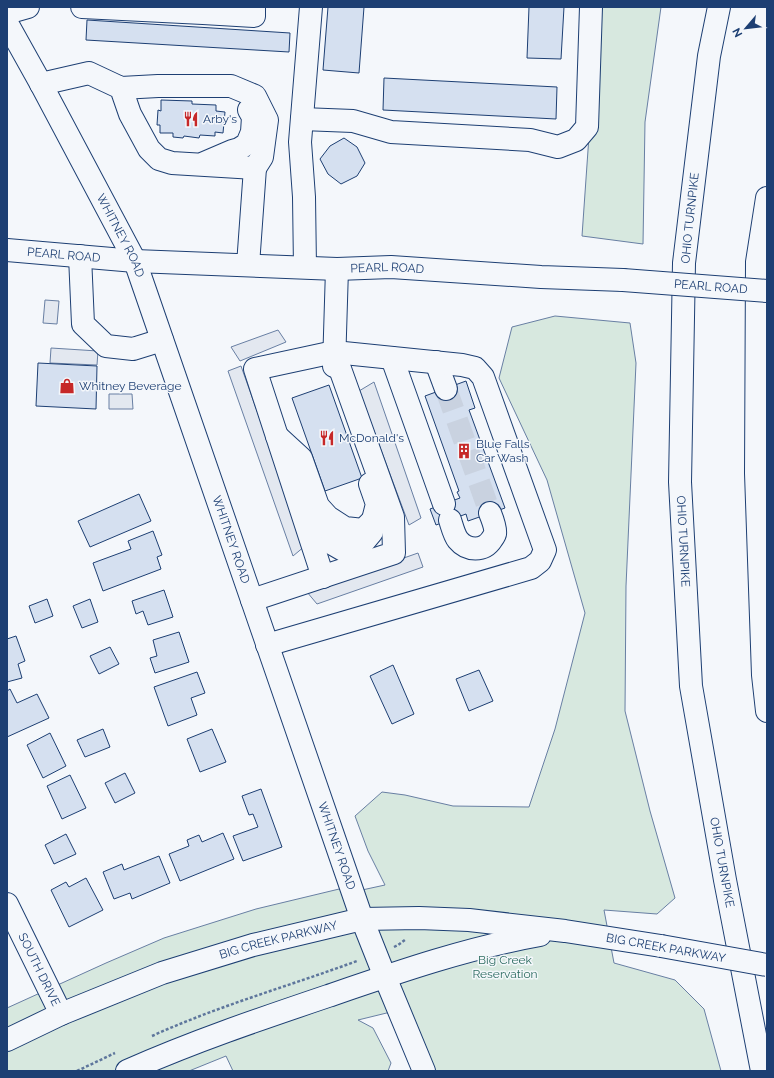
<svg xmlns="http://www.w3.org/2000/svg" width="774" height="1078" viewBox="0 0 774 1078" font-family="Raleway,sans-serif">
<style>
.green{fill:#d7e8df;stroke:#687fa3}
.parking{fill:#e3e8f0;stroke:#687fa3}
.building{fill:#d5e0f0;stroke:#1d3f73}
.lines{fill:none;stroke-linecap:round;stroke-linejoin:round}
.minor-tunnel{stroke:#c9d2e0;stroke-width:22;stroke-dasharray:22 11;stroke-linecap:butt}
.minor-casing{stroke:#1d3f73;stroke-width:24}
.major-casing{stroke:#1d3f73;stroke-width:24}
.highway-casing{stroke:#1d3f73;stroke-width:24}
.path{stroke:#5e769c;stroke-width:2.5;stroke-dasharray:3 2;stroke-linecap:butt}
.minor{stroke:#f4f7fb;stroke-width:22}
.major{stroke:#f4f7fb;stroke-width:22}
.highway{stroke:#f4f7fb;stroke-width:22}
.minor-bridge-casing{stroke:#1d3f73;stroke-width:24;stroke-linecap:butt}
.major-bridge-casing{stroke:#1d3f73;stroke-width:24;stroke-linecap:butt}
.minor-bridge{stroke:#f4f7fb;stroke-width:22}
.major-bridge{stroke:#f4f7fb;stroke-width:22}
.labels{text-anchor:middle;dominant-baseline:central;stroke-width:3;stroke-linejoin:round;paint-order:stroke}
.poi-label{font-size:12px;fill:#1d3f73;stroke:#f4f7fb;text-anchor:start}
.street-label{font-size:12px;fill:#1d3f73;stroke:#f4f7fb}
.park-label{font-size:12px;fill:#2c6c60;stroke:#f4f7fb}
</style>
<rect width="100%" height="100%" fill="#f4f7fb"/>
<!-- green -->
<path class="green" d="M 598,7 L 661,7 L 645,122 L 643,244 L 582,236 Z
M 555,316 L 630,323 L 636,363 L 626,586 L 625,711 L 650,811 L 675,898 L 657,914 L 604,910 L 614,963 L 675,980 L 704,1009 L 721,1071 L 425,1071 L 403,1009 L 358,1020 L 373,1028 L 391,1063 L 388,1071 L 233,1071 L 226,1056 L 189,1071 L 7,1071 L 7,1008 L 106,963 L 164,938 L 256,909 L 360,884 L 362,890 L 385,885 L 368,851 L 355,816 L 382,792 L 405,795 L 453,806 L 529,807 L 555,729 L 585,613 L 547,480 L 499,378 L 512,327 Z"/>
<!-- parking -->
<path class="parking" d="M 45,300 L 59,301 L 57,324 L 43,323 Z
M 278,330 L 286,342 L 240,361 L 231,347 Z
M 51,348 L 98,351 L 97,365 L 50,363 Z
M 241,366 L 305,546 L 293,556 L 228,371 Z
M 374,382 L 421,518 L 409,525 L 359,391 Z
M 109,394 L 132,394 L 133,409 L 109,409 Z
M 418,553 L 423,567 L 317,604 L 307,592 Z"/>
<!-- building -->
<path class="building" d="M 328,7 L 364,7 L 359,73 L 323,70 Z
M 529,7 L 564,7 L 561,59 L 527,58 Z
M 87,20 L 290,33 L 289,52 L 86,40 Z
M 384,78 L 557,87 L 556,119 L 383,110 Z
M 161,100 L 192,101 L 192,104 L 216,105 L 216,111 L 225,112 L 223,133 L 215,132 L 215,136 L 200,135 L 199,138 L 184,136 L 183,138 L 173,137 L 173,133 L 160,133 L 160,125 L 157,125 L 158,110 L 161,111 Z
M 344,138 L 357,147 L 365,163 L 357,176 L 341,184 L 328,174 L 320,159 L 330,146 Z
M 38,363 L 97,366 L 96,409 L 36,406 Z
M 466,381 L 475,408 L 469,410 L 505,508 L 468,521 L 466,514 L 436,525 L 430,509 L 460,498 L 457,492 L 459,491 L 425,396 Z
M 329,385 L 362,478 L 325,491 L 292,398 Z
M 139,494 L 151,521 L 90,547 L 78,521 Z
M 153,531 L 162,555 L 157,557 L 161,569 L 103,591 L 93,563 L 131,549 L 128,541 Z
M 164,590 L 173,617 L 148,625 L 143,611 L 136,614 L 132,601 Z
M 47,599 L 53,616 L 35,623 L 29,606 Z
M 90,599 L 98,622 L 82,628 L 73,606 Z
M 179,632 L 189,662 L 155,673 L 150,658 L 157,656 L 153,640 Z
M 16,636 L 25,661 L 18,664 L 22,678 L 7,682 L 7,639 Z
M 110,647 L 119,664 L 99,674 L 90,656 Z
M 393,665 L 414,714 L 392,724 L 370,676 Z
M 479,670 L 493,701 L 469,711 L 456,679 Z
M 197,672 L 205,693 L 191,698 L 197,715 L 168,726 L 154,687 Z
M 10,689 L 17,703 L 37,694 L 49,718 L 7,737 L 7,691 Z
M 103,729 L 110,747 L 85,757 L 77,740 Z
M 212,729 L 226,762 L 200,772 L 187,739 Z
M 50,733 L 66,766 L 43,778 L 27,745 Z
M 125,773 L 135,793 L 115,803 L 105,783 Z
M 70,775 L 86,808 L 62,819 L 47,786 Z
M 261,789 L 282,847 L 243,861 L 233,836 L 258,827 L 253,814 L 249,815 L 242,796 Z
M 223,833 L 234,859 L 180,881 L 169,854 L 189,846 L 187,840 L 199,835 L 202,842 Z
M 66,834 L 76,854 L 54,864 L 45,845 Z
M 159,856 L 170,883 L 132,899 L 130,893 L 114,899 L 103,872 L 122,864 L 124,870 Z
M 86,878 L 103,910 L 69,927 L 51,890 L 66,882 L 69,887 Z"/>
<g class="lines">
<!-- minor-tunnel -->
<path class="minor-tunnel" d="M 446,389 L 490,513"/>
<defs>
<g id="minor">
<path d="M 82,7 L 203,13 L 254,16 L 254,7"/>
<path d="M 7,13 L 28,7"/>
<path id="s1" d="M 7,23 L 41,84 L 135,261 L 362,919 L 385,977 L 424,1071"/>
<path d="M 41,84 L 89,73 L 121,88 L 158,86 L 231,86 L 255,96 L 267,120 L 262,157 L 255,168 L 172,163 L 159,159 L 149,149 L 130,114 L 121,88"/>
<path d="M 302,119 L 353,121 L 391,132 L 530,140 L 558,147 L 576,140 L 587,127 L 591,7"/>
<path d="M 204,163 L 232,151 L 239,149 L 247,144 L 252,132 L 253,117 L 249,110"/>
<path d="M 80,256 L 83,324 L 106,346 L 133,349 L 162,340"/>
<path d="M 248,265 L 255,168"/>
<path d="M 305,267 L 304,197 L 300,142 L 311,7"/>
<path d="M 392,358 L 444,504"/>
<path d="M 436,362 L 446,389"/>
<path d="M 334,366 L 337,269"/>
<path d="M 277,436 L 301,458 L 318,506 L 328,517 L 345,528 L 363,530 L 373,520"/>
<path d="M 318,506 L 324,527 L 331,543 L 345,551 L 362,544 L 372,532 L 373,520 L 377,504 L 370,484"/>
<path d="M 450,520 C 452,526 454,535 458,540 C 467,551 484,552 492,539 C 492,539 495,535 495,534 C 496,529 492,518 490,513"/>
<path d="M 252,600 L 394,553 L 393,517 L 334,352"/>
<path d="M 267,645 L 531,568 L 540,561 L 545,550 L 483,377 L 475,368 L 462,365 L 334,352 L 255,369 L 323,577"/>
<path id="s2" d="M 7,904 L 61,1014"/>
<path id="s3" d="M 7,1040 L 61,1014 L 162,973 L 253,945 L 362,919 L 419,918 L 469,920 L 565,931 L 661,946"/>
<path d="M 127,1071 C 192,1042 260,1019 328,996 C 398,972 467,948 540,935"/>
</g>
<g id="major">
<path id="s4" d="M 7,250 L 135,261 L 337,269 L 391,267 L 541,277 L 623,280"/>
</g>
<g id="highway">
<path id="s5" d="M 719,7 L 709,56 L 684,263 L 680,482 L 691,686 L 725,880 L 762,1071"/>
<path d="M 767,198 L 757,262 L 756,473 L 763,675 L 767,711"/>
</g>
</defs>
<!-- minor casing -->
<use href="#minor" class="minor-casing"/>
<!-- major casing -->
<use href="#major" class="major-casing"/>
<!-- highway casing -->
<use href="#highway" class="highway-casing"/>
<!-- path -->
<path class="path" d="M 394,947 L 398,945 L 406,939
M 152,1036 C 218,1006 289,986 357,961
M 77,1071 L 115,1053"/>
<!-- minor -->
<use href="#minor" class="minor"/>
<!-- major -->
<use href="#major" class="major"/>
<!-- highway -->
<use href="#highway" class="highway"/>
<defs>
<path id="minor-bridge" d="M 661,946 L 767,965"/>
<g id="major-bridge">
<path id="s6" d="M 623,280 L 767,291"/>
</g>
</defs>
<!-- minor-bridge casing -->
<use href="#minor-bridge" class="minor-bridge-casing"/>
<!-- major-bridge casing -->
<use href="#major-bridge" class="major-bridge-casing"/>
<!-- minor-bridge -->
<use href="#minor-bridge" class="minor-bridge"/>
<!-- major-bridge -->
<use href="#major-bridge" class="major-bridge"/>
</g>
<!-- icons -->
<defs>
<symbol id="restaurant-bare" viewBox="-9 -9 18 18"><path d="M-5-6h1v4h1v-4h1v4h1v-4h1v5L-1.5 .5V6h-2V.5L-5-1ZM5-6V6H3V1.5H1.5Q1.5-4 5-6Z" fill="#c62828" stroke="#f4f7fb" stroke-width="2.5" paint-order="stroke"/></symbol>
<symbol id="shop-bare" viewBox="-9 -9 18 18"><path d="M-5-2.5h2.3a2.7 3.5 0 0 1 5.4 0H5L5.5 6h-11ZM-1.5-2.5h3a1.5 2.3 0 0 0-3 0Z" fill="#c62828" stroke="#f4f7fb" stroke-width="2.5" paint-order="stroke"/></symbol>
<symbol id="building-bare" viewBox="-9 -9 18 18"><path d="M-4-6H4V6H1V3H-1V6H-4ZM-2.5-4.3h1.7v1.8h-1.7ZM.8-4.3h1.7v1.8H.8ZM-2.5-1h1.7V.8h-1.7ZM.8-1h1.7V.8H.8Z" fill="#c62828" stroke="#f4f7fb" stroke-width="2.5" paint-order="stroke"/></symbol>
</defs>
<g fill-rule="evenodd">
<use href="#restaurant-bare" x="180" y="108" width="22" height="22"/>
<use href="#shop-bare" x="56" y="375" width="22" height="22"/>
<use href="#restaurant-bare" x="316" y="427" width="22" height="22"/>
<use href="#building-bare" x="453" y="440" width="22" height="22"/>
</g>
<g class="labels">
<!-- poi labels -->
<g class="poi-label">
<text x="203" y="119">Arby's</text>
<text x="79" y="386">Whitney Beverage</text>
<text x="339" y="438">McDonald's</text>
<text x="476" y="444">Blue Falls<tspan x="476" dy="14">Car Wash</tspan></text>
</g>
<!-- street labels -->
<g class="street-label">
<text transform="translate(690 218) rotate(-84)">OHIO TURNPIKE</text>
<text stroke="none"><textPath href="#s1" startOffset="241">WHITNEY ROAD</textPath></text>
<text stroke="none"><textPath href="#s4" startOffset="57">PEARL ROAD</textPath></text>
<text stroke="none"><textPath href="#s4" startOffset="381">PEARL ROAD</textPath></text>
<text stroke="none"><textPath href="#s6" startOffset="88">PEARL ROAD</textPath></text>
<text stroke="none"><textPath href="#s1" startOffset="565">WHITNEY ROAD</textPath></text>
<text stroke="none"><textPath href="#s5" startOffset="537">OHIO TURNPIKE</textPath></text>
<text stroke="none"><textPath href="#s1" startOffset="889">WHITNEY ROAD</textPath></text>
<text stroke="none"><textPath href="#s5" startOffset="861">OHIO TURNPIKE</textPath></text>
<text stroke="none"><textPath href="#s3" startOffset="290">BIG CREEK PARKWAY</textPath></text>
<text transform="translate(666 948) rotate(10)">BIG CREEK PARKWAY</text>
<text stroke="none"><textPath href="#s2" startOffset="73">SOUTH DRIVE</textPath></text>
</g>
<!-- park labels -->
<g class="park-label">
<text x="505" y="960">Big Creek<tspan x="505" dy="14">Reservation</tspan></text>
</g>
</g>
<!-- border -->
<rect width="774" height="1078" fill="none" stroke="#1d3f73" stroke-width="16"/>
<!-- north arrow -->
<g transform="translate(746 28) rotate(242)" stroke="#f4f7fb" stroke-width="3" paint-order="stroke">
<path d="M0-3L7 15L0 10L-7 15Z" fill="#1d3f73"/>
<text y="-6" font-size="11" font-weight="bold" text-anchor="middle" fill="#1d3f73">N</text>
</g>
</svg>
